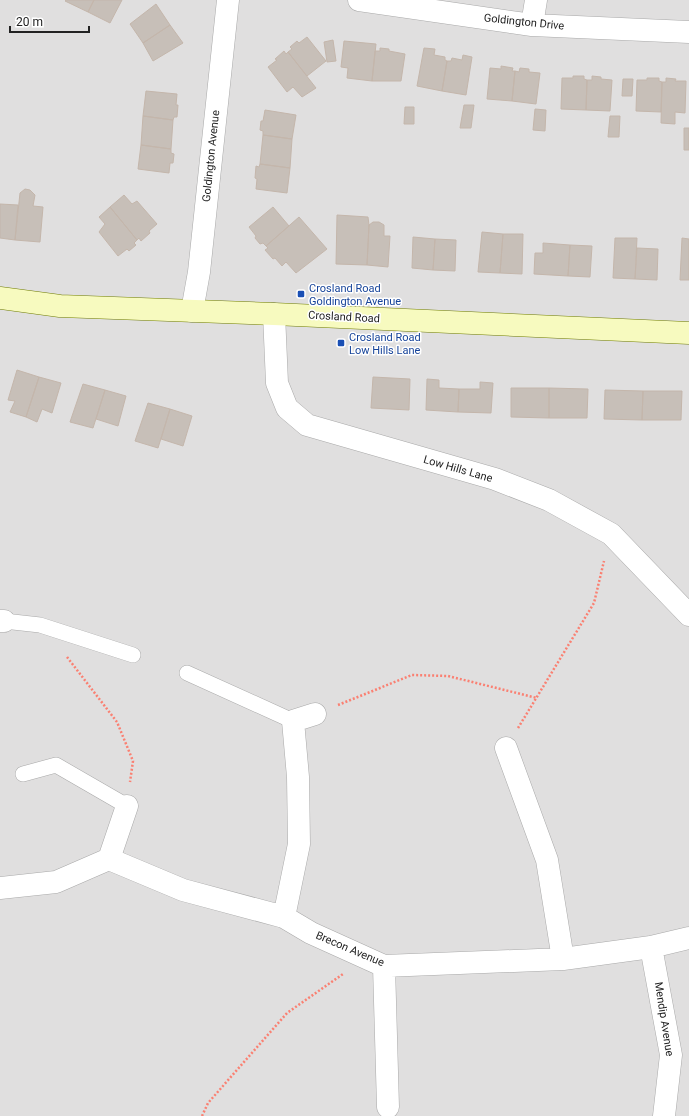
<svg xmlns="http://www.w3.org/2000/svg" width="689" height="1116" viewBox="0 0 689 1116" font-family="Roboto,sans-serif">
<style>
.residential{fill:#e0dfdf}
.building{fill:#c7bfb8;stroke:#c4b6ab}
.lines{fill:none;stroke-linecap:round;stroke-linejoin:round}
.lane-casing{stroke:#a9a9a9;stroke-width:16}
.street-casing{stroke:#a9a9a9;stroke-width:23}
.secondary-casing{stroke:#707d05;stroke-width:23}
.path{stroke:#fa8072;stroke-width:2.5;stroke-dasharray:2 2;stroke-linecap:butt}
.lane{stroke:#fff;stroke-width:15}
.street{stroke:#fff;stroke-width:22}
.secondary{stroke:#f7fabf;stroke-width:22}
.transit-dot{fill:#1a4fb4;stroke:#fff;stroke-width:1.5}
.labels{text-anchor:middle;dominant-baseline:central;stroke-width:3;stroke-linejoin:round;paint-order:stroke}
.street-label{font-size:11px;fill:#222;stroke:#fff}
.transit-label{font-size:11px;fill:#164399;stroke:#fff;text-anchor:start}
</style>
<rect width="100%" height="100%" fill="#f2efe9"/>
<!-- residential -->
<path class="residential" d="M 0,0 L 689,0 L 689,1116 L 0,1116 Z"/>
<!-- building -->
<path class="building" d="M 66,0 L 94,0 L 88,12 L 65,1 Z
M 94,0 L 122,0 L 110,23 L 88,12 Z
M 156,4 L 170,25 L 143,43 L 130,24 Z
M 170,25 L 183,43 L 153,61 L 143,43 Z
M 307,37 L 326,61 L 307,76 L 288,52 L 292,49 L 290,47 L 297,41 L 299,43 Z
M 333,40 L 336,61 L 327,62 L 324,42 Z
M 344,41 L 376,44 L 372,81 L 347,78 L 348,68 L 341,67 Z
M 380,48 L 389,49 L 389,51 L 405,54 L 401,81 L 372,81 L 375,51 L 380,51 Z
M 424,48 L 435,49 L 434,55 L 445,57 L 445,60 L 447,61 L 442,91 L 417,86 Z
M 284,51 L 286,54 L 288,52 L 316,88 L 302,97 L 293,87 L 287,92 L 268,67 L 277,60 L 275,59 Z
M 463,55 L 472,57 L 466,95 L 442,91 L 447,61 L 451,61 L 452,58 L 462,60 Z
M 501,66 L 513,68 L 512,71 L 515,71 L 512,101 L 487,99 L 490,68 L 501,69 Z
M 520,68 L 529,69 L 529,72 L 540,73 L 536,104 L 512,101 L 515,71 L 519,72 Z
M 573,76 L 584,76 L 584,79 L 587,80 L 586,110 L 561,109 L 562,78 L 573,78 Z
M 592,76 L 601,77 L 601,79 L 612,80 L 610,111 L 586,110 L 587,80 L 592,80 Z
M 647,78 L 659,78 L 659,81 L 662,82 L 661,112 L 636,111 L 637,80 L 647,80 Z
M 666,78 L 676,79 L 675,81 L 686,81 L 685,113 L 675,112 L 675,124 L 661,123 L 662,82 L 666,82 Z
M 623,79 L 633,79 L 632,96 L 622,96 Z
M 146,91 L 177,94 L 176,105 L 178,105 L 177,117 L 174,117 L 173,120 L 143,116 Z
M 464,105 L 474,105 L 471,128 L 460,128 Z
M 405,107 L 414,107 L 414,124 L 404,124 Z
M 535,109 L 546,110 L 545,131 L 533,130 Z
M 265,110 L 296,115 L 292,139 L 263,135 L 263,131 L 260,130 L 261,121 L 263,121 Z
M 143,116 L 173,120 L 171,149 L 141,145 Z
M 610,116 L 620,116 L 619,137 L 608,137 Z
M 684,128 L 689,128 L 689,150 L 684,150 Z
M 263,135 L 292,139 L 290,168 L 260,164 Z
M 141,145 L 171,149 L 171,153 L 174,154 L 173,163 L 170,163 L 169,173 L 138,169 Z
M 260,164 L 290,168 L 287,193 L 256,189 L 257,179 L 255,178 L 256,166 L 259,167 Z
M 25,189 L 30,190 L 35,195 L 33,206 L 43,207 L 40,242 L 15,240 L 20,193 Z
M 124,195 L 132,204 L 137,201 L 157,224 L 149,231 L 150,233 L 141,241 L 139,238 L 137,240 L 110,207 Z
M 0,204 L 18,205 L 15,240 L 0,238 Z
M 110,207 L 137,240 L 134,243 L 136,245 L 129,251 L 127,249 L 118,256 L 99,232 L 105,224 L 99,217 Z
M 273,207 L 289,226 L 266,246 L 263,243 L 260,244 L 255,238 L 256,236 L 249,227 Z
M 337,215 L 368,217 L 369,225 L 367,265 L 336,264 Z
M 299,217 L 327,249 L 296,273 L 286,262 L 282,266 L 275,258 L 273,259 L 265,250 L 268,248 L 266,246 Z
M 373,222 L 379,222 L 384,225 L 384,236 L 390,236 L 388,267 L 367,265 L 369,225 Z
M 482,232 L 503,234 L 500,273 L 478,272 Z
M 503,234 L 523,234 L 522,274 L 500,273 Z
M 413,237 L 435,239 L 433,270 L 412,268 Z
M 615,238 L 637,238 L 635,279 L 613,278 Z
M 682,238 L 689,239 L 689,280 L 680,280 Z
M 435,239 L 456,240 L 455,271 L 433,270 Z
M 543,243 L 570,245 L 568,276 L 534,274 L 535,253 L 543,253 Z
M 570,245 L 592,246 L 590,277 L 568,276 Z
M 637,248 L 658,249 L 657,280 L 635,279 Z
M 17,370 L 39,377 L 26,417 L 10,412 L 15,401 L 8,400 Z
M 39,377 L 61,383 L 52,413 L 42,409 L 37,422 L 26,417 Z
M 373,377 L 410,379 L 409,410 L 371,408 Z
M 427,379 L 439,380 L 439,388 L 459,389 L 458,412 L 426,410 Z
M 480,382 L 493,383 L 491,413 L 458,412 L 459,389 L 480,389 Z
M 83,384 L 105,390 L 93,428 L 70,422 Z
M 511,388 L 549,388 L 549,418 L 511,417 Z
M 549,388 L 588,389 L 587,418 L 549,418 Z
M 105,390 L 126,396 L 118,426 L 96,419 Z
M 605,390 L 643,391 L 642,420 L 604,419 Z
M 643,391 L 682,391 L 681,420 L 642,420 Z
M 148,403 L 170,409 L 158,448 L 135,441 Z
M 170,409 L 192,416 L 183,446 L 161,439 Z"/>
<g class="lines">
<defs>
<path id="lane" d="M 4,621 L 40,625 L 133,655
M 187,673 L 293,721
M 23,774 L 56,765 L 127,806"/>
<path id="street" d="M 359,0 L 532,25 L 689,32
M 532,25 L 536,0
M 192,311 L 199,272 L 228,0
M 274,314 L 277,383 L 287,408 L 307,425 L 495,479 L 549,500 L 611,534 L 689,615
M 0,621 L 4,621
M 506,748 L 547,860 L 563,959
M 109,859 L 127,806
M 0,888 L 56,882 L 109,859 L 183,890 L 284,917 L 311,933 L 384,966 L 563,959 L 651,947 L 689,938
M 284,917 L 299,844 L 298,777 L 293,721 L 315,714
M 651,947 L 671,1055 L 664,1116
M 384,966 L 388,1107"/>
<path id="secondary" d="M 0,298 L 60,306 L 274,314 L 689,333"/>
</defs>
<!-- lane casing -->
<use href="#lane" class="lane-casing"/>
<!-- street casing -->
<use href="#street" class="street-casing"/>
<!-- secondary casing -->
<use href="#secondary" class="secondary-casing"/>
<!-- path -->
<path class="path" d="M 67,657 L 117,722 L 133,761 L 130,782
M 338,705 L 412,675 L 448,676 L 537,698
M 518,728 L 594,603 L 604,561
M 202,1116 L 208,1103 L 287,1013 L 343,974"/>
<!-- lane -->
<use href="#lane" class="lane"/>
<!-- street -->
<use href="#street" class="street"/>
<!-- secondary -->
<use href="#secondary" class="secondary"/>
</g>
<!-- markers -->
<g class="transit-dot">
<rect x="297" y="290" width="8" height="8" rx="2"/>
<rect x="337" y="339" width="8" height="8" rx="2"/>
</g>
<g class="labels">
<!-- street labels -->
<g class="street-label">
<text transform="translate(524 22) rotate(6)">Goldington Drive</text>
<text transform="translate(211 156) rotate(-84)">Goldington Avenue</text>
<text transform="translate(344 317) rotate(3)">Crosland Road</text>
<text transform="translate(458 469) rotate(16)">Low Hills Lane</text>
<text transform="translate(350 949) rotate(23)">Brecon Avenue</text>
<text transform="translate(664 1019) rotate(81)">Mendip Avenue</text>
</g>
<!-- transit labels -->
<g class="transit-label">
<text x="309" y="288">Crosland Road<tspan x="309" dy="13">Goldington Avenue</tspan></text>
<text x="349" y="337">Crosland Road<tspan x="349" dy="13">Low Hills Lane</tspan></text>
</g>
</g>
<!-- scale -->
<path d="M10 26v6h79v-6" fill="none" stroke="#222222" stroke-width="2"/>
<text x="16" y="26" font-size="12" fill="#222222" stroke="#ffffff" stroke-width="3" paint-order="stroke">20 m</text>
</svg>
